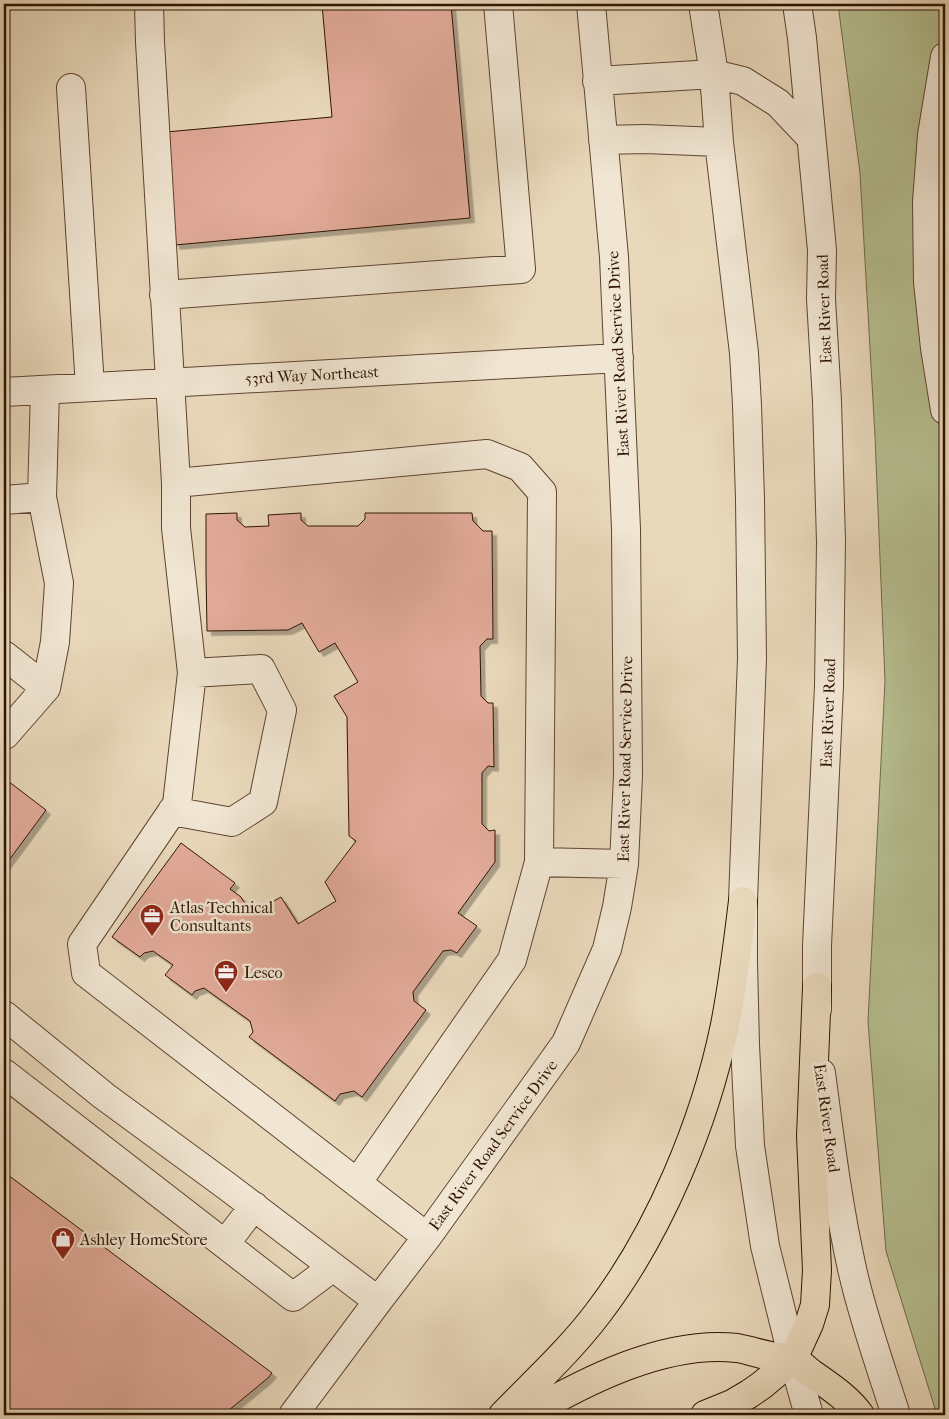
<svg xmlns="http://www.w3.org/2000/svg" width="949" height="1419" viewBox="0 0 949 1419" font-family="'IM FELL French Canon',serif">
<style>
.green{fill:#b6bf91;stroke:#72694a}
.building{fill:#e3ab9a;stroke:#2f1303;filter:url(#shadow)}
.lines{fill:none;stroke-linecap:round;stroke-linejoin:round}
.minor-casing{stroke:#5e4431;stroke-width:30}
.highway-casing{stroke:#2f1303;stroke-width:30}
.minor{stroke:#f1e6d3;stroke-width:28}
.highway{stroke:#e9d9bb;stroke-width:28}
.labels{text-anchor:middle;dominant-baseline:central;stroke-width:5;stroke-linejoin:round;paint-order:stroke}
.street-label{font-size:16px;fill:#2f1303;stroke:#f1e6d3}
.poi-label{font-size:16px;fill:#2f1303;stroke:#f1e6d3;text-anchor:start}
</style>
<defs>
<filter id="shadow"><feDropShadow dx="4.5" dy="4.5" stdDeviation="0" flood-color="#0004"/></filter>
</defs>
<rect width="100%" height="100%" fill="#e9d9bb"/>
<filter id="stains"><feTurbulence type="fractalNoise" baseFrequency=".004" numOctaves="4"/><feColorMatrix values="0 0 0 0 .2 0 0 0 0 .09 0 0 0 0 .02 0 0 0 .5 -.17"/></filter>
<radialGradient id="worn" r=".72"><stop offset=".6" stop-color="#630" stop-opacity="0"/><stop offset="1" stop-color="#630" stop-opacity=".3"/></radialGradient>
<!-- green -->
<path class="green" d="M 838,4 L 945,4 L 945,1415 L 937,1415 L 886,1251 L 868,1022 L 885,681 L 875,436 L 860,173 Z"/>
<!-- building -->
<path class="building" d="M 322,4 L 451,4 L 470,218 L 175,245 L 166,132 L 332,117 Z
M 237,513 L 237,520 L 245,527 L 269,526 L 268,515 L 301,513 L 301,520 L 308,526 L 358,526 L 365,519 L 365,513 L 472,513 L 473,521 L 483,531 L 492,531 L 493,639 L 487,639 L 480,646 L 481,696 L 488,703 L 493,703 L 494,767 L 488,766 L 482,773 L 482,824 L 489,831 L 495,830 L 495,862 L 458,913 L 477,926 L 457,953 L 451,950 L 443,951 L 413,992 L 414,1001 L 426,1010 L 362,1097 L 354,1091 L 340,1094 L 335,1101 L 249,1037 L 253,1032 L 250,1021 L 204,988 L 195,991 L 192,995 L 165,975 L 173,965 L 153,951 L 144,953 L 140,957 L 112,937 L 181,843 L 235,883 L 230,889 L 241,897 L 251,914 L 281,897 L 298,924 L 336,901 L 325,882 L 356,841 L 349,836 L 347,717 L 334,696 L 358,682 L 335,643 L 319,652 L 302,623 L 288,630 L 207,631 L 206,573 L 206,514 Z
M 4,778 L 46,810 L 4,867 Z
M 4,1172 L 272,1373 L 268,1378 L 229,1410 L 225,1415 L 195,1415 L 191,1413 L 189,1415 L 4,1415 Z"/>
<g class="lines">
<defs>
<path id="minor" d="M 149,4 L 150,42 L 176,483 L 176,528 L 192,673 L 177,804 L 82,944 L 86,973 L 427,1237
M 703,4 L 714,74 L 719,142 L 744,353 L 747,405 L 750,499 L 752,658 L 743,901 L 743,962 L 745,1045 L 750,1146 L 765,1246 L 793,1359 L 809,1415
M 797,4 L 802,38 L 822,250 L 821,299 L 827,401 L 831,542 L 829,686 L 817,946 L 817,1010
M 945,57 L 932,135 L 927,202 L 928,282 L 935,348 L 945,410
M 597,81 L 714,74 L 743,81 L 778,103 L 811,138
M 71,88 L 90,387
M 603,140 L 645,139 L 719,142
M 164,295 L 521,269 L 498,4
M 4,392 L 619,358
M 176,483 L 487,454 L 520,467 L 542,492 L 539,862 L 512,960 L 357,1183
M 4,500 L 42,497
M 4,655 L 46,688
M 4,735 L 5,735 L 46,688 L 55,642 L 59,583 L 42,497 L 45,390
M 172,811 L 232,822 L 263,802 L 282,710 L 261,669 L 192,673
M 539,862 L 624,864
M 4,1015 L 104,1096 L 228,1187 L 378,1301
M 4,1073 L 293,1297 L 333,1267
M 821,1073 C 830,1140 838,1207 853,1273 C 864,1321 881,1368 896,1415
M 225,1244 L 254,1206
M 293,1415 L 378,1301 L 427,1237 L 566,1043 L 607,949 L 617,907 L 624,864 L 628,775 L 626,529 L 614,257 L 591,4"/>
<path id="highway" d="M 503,1415 C 535,1382 570,1350 598,1313 C 659,1233 705,1123 725,1025 C 733,984 738,943 743,901
M 527,1415 C 587,1380 666,1340 737,1348 C 749,1350 759,1354 771,1356 C 777,1358 787,1356 793,1359 C 800,1362 805,1369 811,1373 C 829,1386 847,1397 860,1415
M 705,1415 L 732,1404 L 749,1394 L 762,1385 L 793,1359 L 809,1324 L 815,1305 L 817,1270 L 811,1136 L 817,987"/>
</defs>
<!-- minor casing -->
<use href="#minor" class="minor-casing"/>
<!-- highway casing -->
<use href="#highway" class="highway-casing"/>
<!-- minor -->
<use href="#minor" class="minor"/>
<!-- highway -->
<use href="#highway" class="highway"/>
</g>
<!-- icons -->
<defs>
<symbol id="office-pin" viewBox="-11 -11 22 30"><path d="M0 17L-7.5 6A9.5 9.5 0 1 1 7.5 6Z" fill="#8f2418" stroke="#f1e6d3"/><path d="M-6-3h4V-5.5h4V-3h4V5H-6ZM-1-4.5V-3h2v-1.5ZM-6 0V1H6V0Z" fill="#fff"/></symbol>
<symbol id="shop-pin" viewBox="-11 -11 22 30"><path d="M0 17L-7.5 6A9.5 9.5 0 1 1 7.5 6Z" fill="#8f2418" stroke="#f1e6d3"/><path d="M-5-2.5h2.3a2.7 3.5 0 0 1 5.4 0H5L5.5 6h-11ZM-1.5-2.5h3a1.5 2.3 0 0 0-3 0Z" fill="#fff"/></symbol>
</defs>
<g fill-rule="evenodd">
<use href="#office-pin" x="138" y="902" width="28" height="38"/>
<use href="#office-pin" x="212" y="958" width="28" height="38"/>
<use href="#shop-pin" x="49" y="1225" width="28" height="38"/>
</g>
<g class="labels">
<!-- street labels -->
<g class="street-label">
<text transform="translate(824 309) rotate(-92)">East River Road</text>
<text transform="translate(618 354) rotate(-93)">East River Road Service Drive</text>
<text transform="translate(312 375) rotate(-3)">53rd Way Northeast</text>
<text transform="translate(828 713) rotate(-88)">East River Road</text>
<text transform="translate(625 759) rotate(-89)">East River Road Service Drive</text>
<text transform="translate(827 1118) rotate(82)">East River Road</text>
<text transform="translate(493 1145) rotate(-54)">East River Road Service Drive</text>
</g>
<!-- poi labels -->
<g class="poi-label">
<text x="170" y="907">Atlas Technical<tspan x="170" dy="18">Consultants</tspan></text>
<text x="244" y="972">Lesco</text>
<text x="80" y="1239">Ashley HomeStore</text>
</g>
</g>
<!-- margin -->
<rect width="949" height="1419" fill="none" stroke="#e9d9bb" stroke-width="20"/>
<rect x="5" y="5" width="939" height="1409" fill="none" stroke="#2f1303" stroke-width="2.5"/>
<rect x="10" y="10" width="929" height="1399" fill="none" stroke="#2f1303"/>
<rect width="100%" height="100%" filter="url(#stains)"/>
<rect width="100%" height="100%" fill="url(#worn)"/>
</svg>
